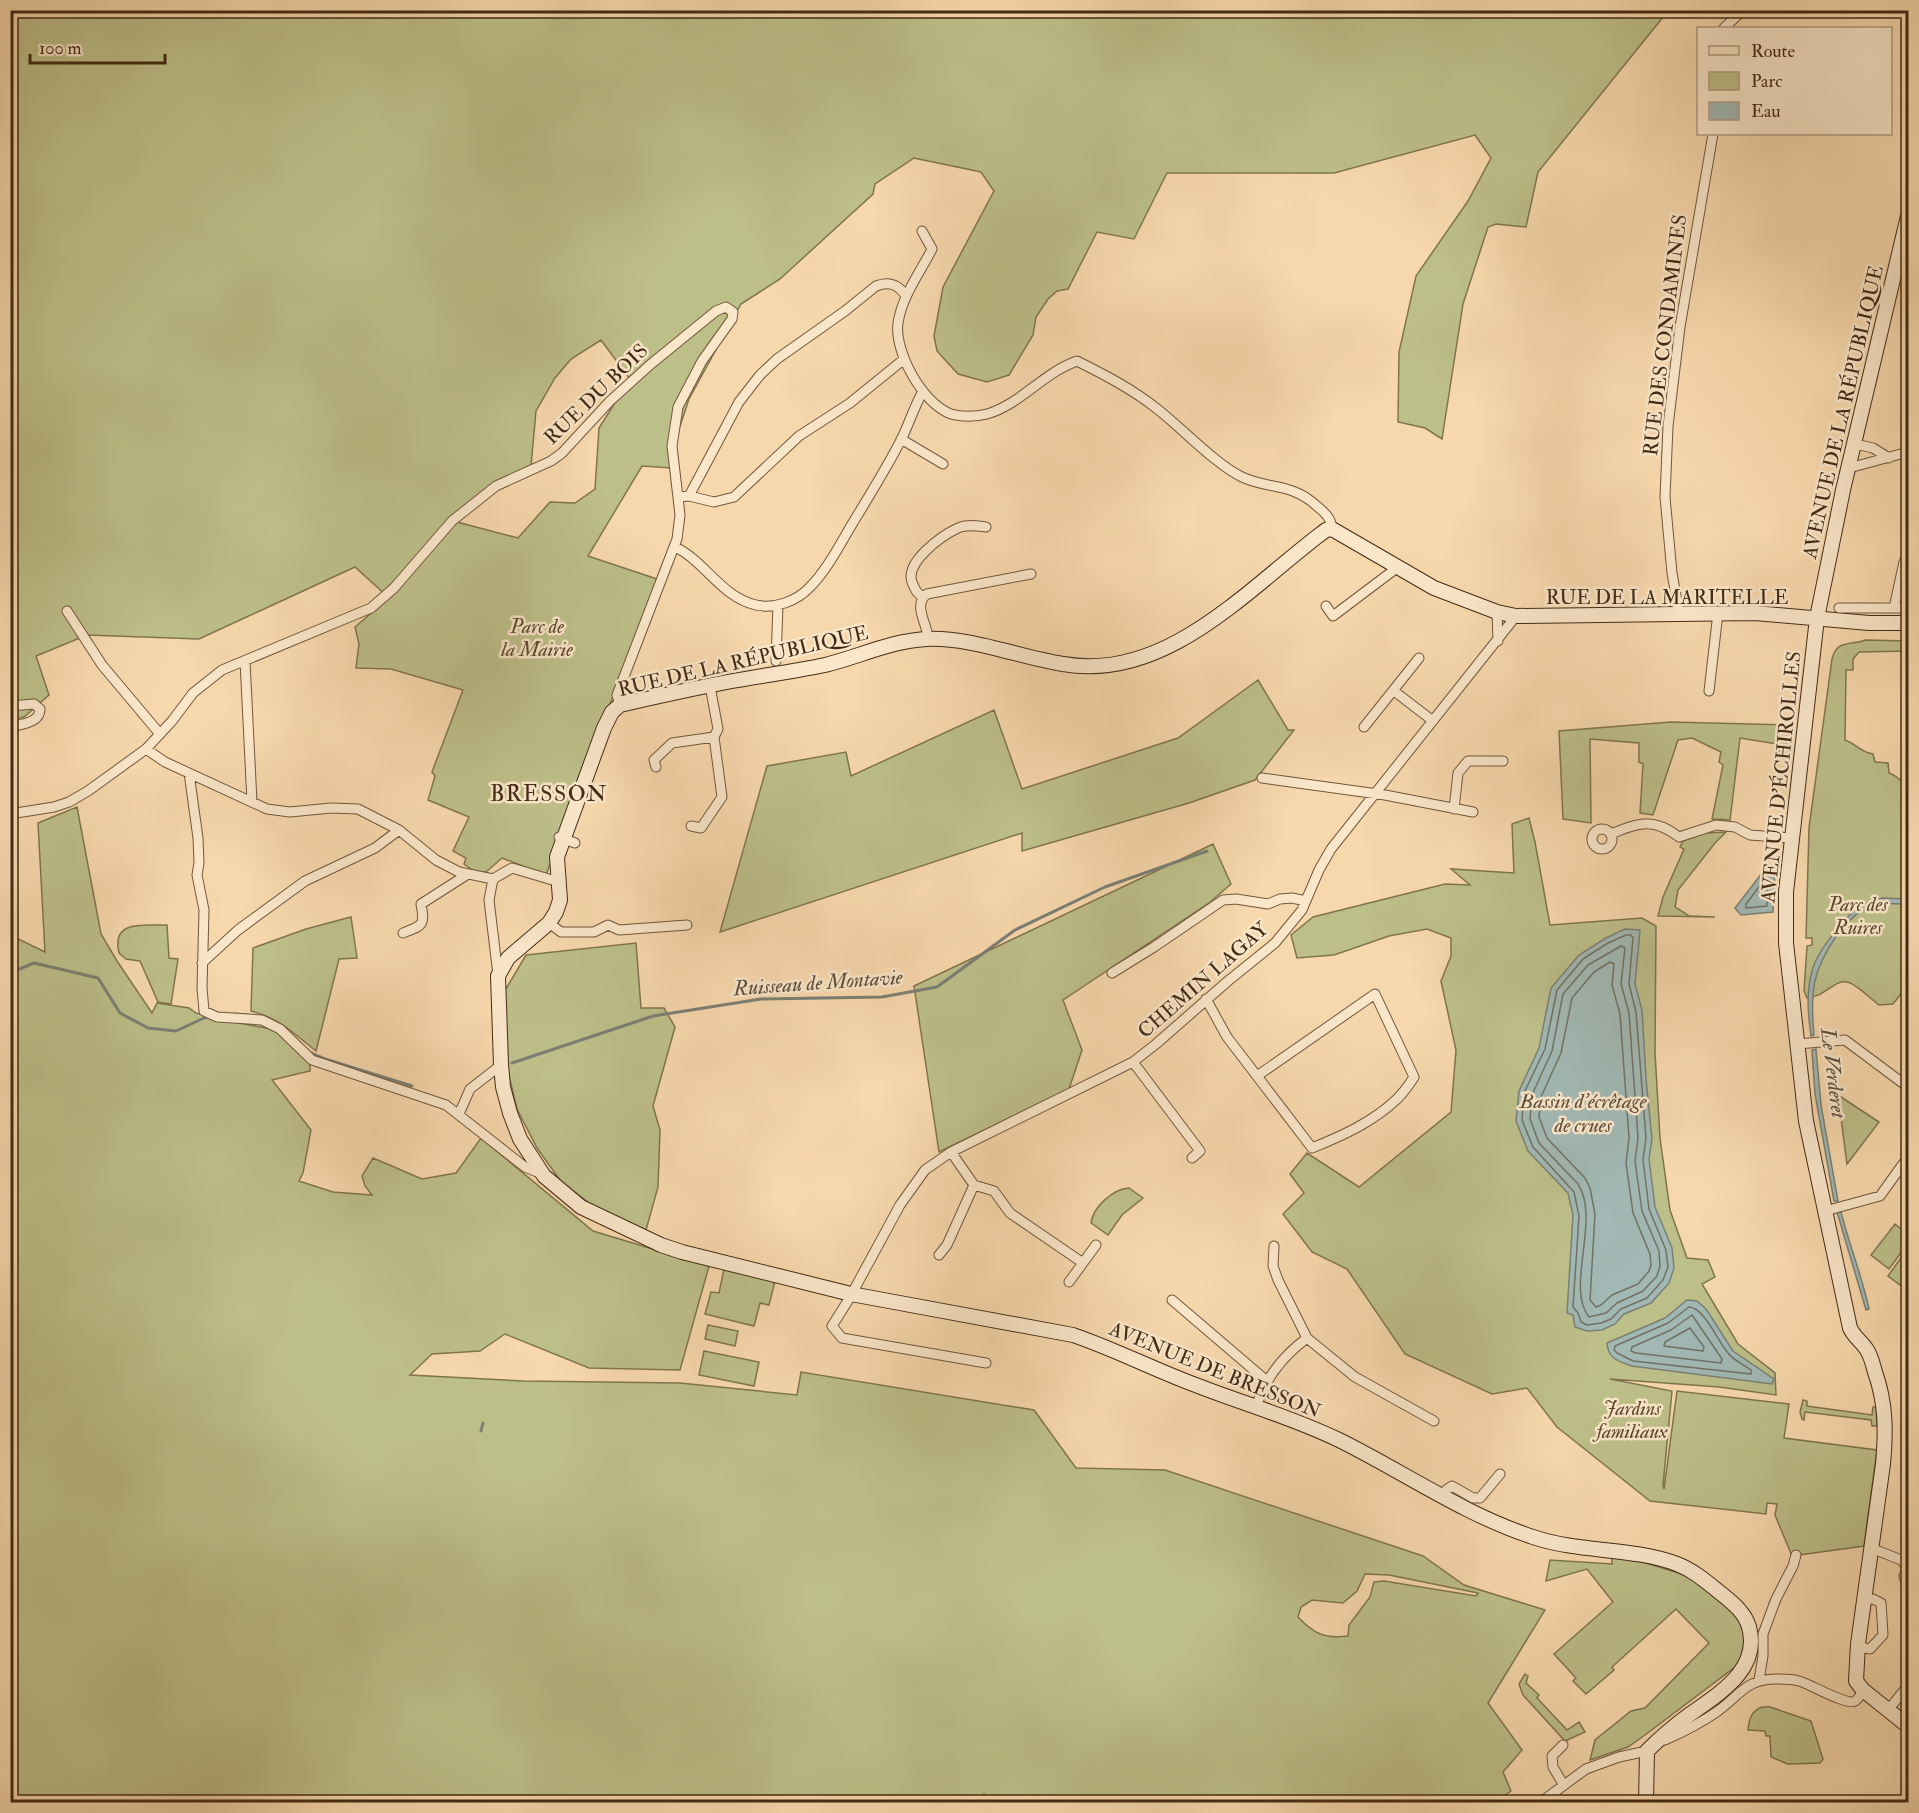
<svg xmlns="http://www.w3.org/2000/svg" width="1919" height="1813" viewBox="0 0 1919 1813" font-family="'IM FELL Double Pica',serif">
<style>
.green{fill:#bdbf89;stroke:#80744f;stroke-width:1.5;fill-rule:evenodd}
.water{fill:#a1b8b4;stroke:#7b7f74;stroke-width:1.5}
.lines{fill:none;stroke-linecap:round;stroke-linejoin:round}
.shore{stroke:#727164;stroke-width:1.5}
.stream{stroke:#7b7f74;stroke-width:3}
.street-casing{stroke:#70563b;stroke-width:11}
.secondary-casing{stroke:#432a15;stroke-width:16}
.street{stroke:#fae6c9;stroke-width:9}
.secondary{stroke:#fae6c9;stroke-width:14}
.labels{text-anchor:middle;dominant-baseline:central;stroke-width:5;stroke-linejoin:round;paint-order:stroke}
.street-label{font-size:20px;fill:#432a15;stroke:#fae6c9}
.park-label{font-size:20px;font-style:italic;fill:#5b482c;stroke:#fae6c9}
.water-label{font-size:21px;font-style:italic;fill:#5a4e3d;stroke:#fae6c9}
.quarter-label{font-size:22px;letter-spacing:1.5px;fill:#432a15;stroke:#fae6c9}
</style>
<rect width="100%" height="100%" fill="#f7d8ac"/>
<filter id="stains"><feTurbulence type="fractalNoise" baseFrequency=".00333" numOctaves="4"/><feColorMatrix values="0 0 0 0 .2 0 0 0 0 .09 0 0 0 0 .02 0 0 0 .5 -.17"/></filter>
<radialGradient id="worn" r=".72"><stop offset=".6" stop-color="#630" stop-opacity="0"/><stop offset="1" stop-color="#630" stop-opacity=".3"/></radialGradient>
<!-- green -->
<path class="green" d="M 10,11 L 1668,11 L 1538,172 L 1526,227 L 1496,224 L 1488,227 L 1463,304 L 1442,439 L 1425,428 L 1398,422 L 1399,352 L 1416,276 L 1468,201 L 1491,158 L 1475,135 L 1334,173 L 1167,173 L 1134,239 L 1097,232 L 1068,289 L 1057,291 L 1048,299 L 1036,317 L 1033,335 L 1009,375 L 987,382 L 958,374 L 937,351 L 934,336 L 943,287 L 994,191 L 981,172 L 914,158 L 875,184 L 873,194 L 780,279 L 741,304 L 689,399 L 678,432 L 671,468 L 642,466 L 588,556 L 657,579 L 546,875 L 502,858 L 486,872 L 474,871 L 464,864 L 466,858 L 453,851 L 469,817 L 428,800 L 435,776 L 432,772 L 463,690 L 391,669 L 356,668 L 359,644 L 355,627 L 389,598 L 355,567 L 199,639 L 87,635 L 36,656 L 49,695 L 24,717 L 11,720 ZM 601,340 L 630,379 L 599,428 L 595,489 L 575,503 L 550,502 L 518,538 L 457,522 L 495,482 L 531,466 L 536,411 L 555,378 L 571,359 Z
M 1866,640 L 1908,641 L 1908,651 L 1859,652 L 1853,659 L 1853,670 L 1846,670 L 1845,740 C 1857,744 1858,751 1873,754 L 1875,762 L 1888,763 L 1889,773 C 1897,775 1901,783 1908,784 L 1908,985 L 1893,1004 L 1879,1005 C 1871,999 1855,983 1847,982 C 1835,979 1825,997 1807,998 L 1804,991 L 1807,946 L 1812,945 L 1812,938 L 1806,938 L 1809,828 L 1832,659 C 1837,639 1849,646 1866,640 Z
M 1258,680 L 1288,730 L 1294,730 L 1255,780 L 1189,803 L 1022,851 L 1022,833 L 720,932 L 767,766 L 846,752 L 851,776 L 994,710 L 1022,789 L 1178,738 Z
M 1671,722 L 1787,725 L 1794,727 L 1791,756 L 1784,762 L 1777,744 L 1740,738 L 1730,820 L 1712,819 L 1723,765 L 1719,762 L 1721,752 L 1692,738 L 1678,740 L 1653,815 L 1640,813 L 1643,764 L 1639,762 L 1639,743 L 1590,739 L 1591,823 L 1563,819 L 1559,731 Z
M 77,807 L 101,934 L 117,961 L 152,1013 L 157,1003 L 189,1008 L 196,1013 L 234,1022 L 282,1031 L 310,1062 L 310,1071 L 272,1080 L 311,1130 L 303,1173 L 299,1181 L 333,1192 L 372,1195 L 365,1186 L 362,1176 L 373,1158 L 422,1179 L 456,1173 L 481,1138 L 593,1231 L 709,1266 L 680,1370 L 589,1368 L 505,1334 L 480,1351 L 432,1354 L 410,1375 L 523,1381 L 680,1383 L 797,1395 L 801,1372 L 1034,1410 L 1076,1468 L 1165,1470 L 1423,1556 L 1464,1585 L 1545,1610 L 1488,1703 L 1522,1750 L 1503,1772 L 1511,1791 L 1495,1802 L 995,1802 L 984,1794 L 972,1802 L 11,1802 L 10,929 L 16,938 L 45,952 L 38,823 ZM 1365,1574 L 1389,1575 L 1478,1593 L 1476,1596 L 1384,1581 L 1374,1582 L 1370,1597 L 1349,1625 L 1348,1636 C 1325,1639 1314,1634 1298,1617 L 1301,1607 L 1312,1600 L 1343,1603 L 1357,1591 Z
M 1529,818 L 1535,842 L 1550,925 L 1642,918 L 1656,926 L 1655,1053 L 1660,1138 L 1670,1210 L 1687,1258 L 1708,1260 L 1715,1277 L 1702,1284 L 1738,1344 L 1775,1373 L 1776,1395 L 1719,1387 L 1610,1379 L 1672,1391 L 1663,1485 L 1664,1489 L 1677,1391 L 1789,1404 L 1784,1438 L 1877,1450 L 1864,1546 L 1792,1556 L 1775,1515 L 1777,1504 L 1767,1503 L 1766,1514 L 1650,1501 L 1557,1427 L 1527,1388 L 1492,1394 L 1405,1354 L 1347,1269 L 1312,1252 L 1283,1214 L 1304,1193 L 1290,1174 L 1307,1153 L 1359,1187 L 1451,1112 L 1456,1050 L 1441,981 L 1451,956 L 1451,938 L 1427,929 L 1389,936 L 1334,955 L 1297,958 L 1291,935 L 1313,917 L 1445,884 L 1470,885 L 1451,869 L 1514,873 L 1512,824 Z
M 1726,832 L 1715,843 L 1678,890 L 1675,907 L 1689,916 L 1715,917 L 1658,916 L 1663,897 L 1684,849 L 1680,847 L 1683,841 L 1705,833 Z
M 1213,844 L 1231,884 L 1209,903 L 1063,1000 L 1082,1050 L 1069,1089 L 939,1152 L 914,986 Z
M 351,917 L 357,958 L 339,959 L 316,1051 C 295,1034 277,1017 251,1011 L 253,948 L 306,929 Z
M 167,925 L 169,958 L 178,959 L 171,1004 L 158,1002 L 140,961 L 126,959 L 119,953 C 111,919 144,926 167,925 Z
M 636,943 L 641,1008 L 664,1008 L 675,1027 L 653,1106 L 660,1130 L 658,1187 L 646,1230 L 599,1210 L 562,1183 L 537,1148 L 517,1109 L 503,1051 L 500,999 L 526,955 Z
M 1838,1095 L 1879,1122 L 1847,1164 Z
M 1129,1188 L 1143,1198 L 1122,1215 L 1108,1235 L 1091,1223 C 1093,1207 1113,1189 1129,1188 Z
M 1895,1224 L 1908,1235 L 1908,1243 L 1889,1269 L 1871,1255 Z
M 1908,1248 L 1908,1291 L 1888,1276 Z
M 724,1269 L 775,1281 L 769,1305 L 760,1303 L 754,1326 L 705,1314 L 711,1292 L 719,1293 Z
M 708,1325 L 738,1331 L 735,1346 L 705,1339 Z
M 704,1351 L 759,1362 L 754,1386 L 699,1375 Z
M 1803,1400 L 1807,1401 L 1807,1406 L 1872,1415 L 1873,1407 L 1876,1407 L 1877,1426 L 1872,1426 L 1871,1420 L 1805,1412 L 1804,1420 L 1802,1419 L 1800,1412 Z
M 1612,1556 L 1646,1563 L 1695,1578 L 1737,1612 L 1744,1629 L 1745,1651 L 1735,1667 L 1645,1735 L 1628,1747 L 1590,1760 L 1595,1740 L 1631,1711 L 1645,1708 L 1709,1643 L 1676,1609 L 1612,1667 L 1614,1670 L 1586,1694 L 1573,1681 L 1576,1678 L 1554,1654 L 1613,1602 L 1587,1569 L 1546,1581 L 1550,1560 L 1612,1564 Z
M 1525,1674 L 1528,1676 L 1526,1683 L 1539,1695 L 1537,1698 L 1567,1730 L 1579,1722 L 1585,1732 L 1565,1741 L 1523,1695 L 1519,1684 Z
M 1762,1707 L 1770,1707 L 1811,1721 L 1823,1759 L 1820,1763 L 1788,1764 L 1771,1757 L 1770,1736 L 1766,1736 L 1765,1731 L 1748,1730 C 1749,1720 1751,1711 1762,1707 Z"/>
<!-- water -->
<path class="water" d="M 1766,868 L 1775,871 L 1773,912 L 1741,915 L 1735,908 Z
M 1883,898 L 1904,899 L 1908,901 L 1908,907 L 1904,904 C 1894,904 1882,902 1872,905 C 1858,911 1846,923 1837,935 C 1812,971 1810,992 1814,1035 L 1811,1036 C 1808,1014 1806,993 1812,971 C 1817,952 1847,912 1865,904 C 1871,901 1877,900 1883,898 Z
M 1625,929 L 1640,930 L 1635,984 L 1642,1010 L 1646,1079 L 1652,1139 L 1649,1159 L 1655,1207 L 1672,1248 L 1674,1268 L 1669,1283 L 1651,1303 L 1624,1314 L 1615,1324 L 1602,1330 L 1587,1331 L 1575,1327 L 1573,1315 L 1567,1313 L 1573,1215 L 1568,1193 L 1528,1151 L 1516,1121 L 1519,1091 L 1539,1048 L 1551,988 L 1579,955 L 1606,938 Z
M 1816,1049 L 1821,1105 L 1838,1201 L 1834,1201 L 1815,1094 L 1812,1050 Z
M 1841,1212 C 1849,1244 1862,1276 1869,1309 L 1866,1310 L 1837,1212 Z
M 1687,1300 L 1697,1301 L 1706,1309 L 1733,1351 L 1774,1379 L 1772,1384 L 1632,1366 C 1618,1361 1608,1359 1607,1343 L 1665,1318 Z"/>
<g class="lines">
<!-- shore -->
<path class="shore" d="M 1765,879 L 1768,882 L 1767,906 L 1746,908 L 1746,904 Z
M 1626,935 L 1631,935 L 1633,938 L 1629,984 L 1636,1012 L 1646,1138 L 1643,1160 L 1649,1209 L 1666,1250 L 1668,1267 L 1663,1280 L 1647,1298 L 1621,1309 L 1611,1319 L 1601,1323 L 1587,1325 L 1581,1322 L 1578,1313 L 1573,1307 L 1579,1216 L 1574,1192 L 1533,1147 L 1522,1120 L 1524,1093 L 1545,1049 L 1557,990 L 1583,959 L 1608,943 Z
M 1621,946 L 1625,948 L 1621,984 L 1629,1013 L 1638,1138 L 1635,1161 L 1642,1211 L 1659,1251 L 1660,1266 L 1657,1276 L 1643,1291 L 1617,1303 L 1606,1313 L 1589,1317 C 1565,1288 1601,1219 1578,1184 L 1539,1143 L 1530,1119 L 1532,1095 L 1552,1051 L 1563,994 L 1588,965 Z
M 1610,962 L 1614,964 L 1612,985 L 1620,1014 L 1629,1138 L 1626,1163 L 1633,1213 L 1650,1254 L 1651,1265 L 1649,1271 L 1638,1284 L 1612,1295 L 1601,1305 L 1596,1307 L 1590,1300 L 1595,1214 L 1590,1188 L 1585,1178 L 1547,1138 L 1539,1117 L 1541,1097 L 1561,1053 L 1572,998 L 1594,972 Z
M 1689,1307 C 1704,1307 1718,1342 1728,1353 C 1733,1360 1744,1365 1751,1370 L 1751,1374 L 1633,1361 L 1617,1353 L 1614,1350 L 1615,1346 L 1668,1323 Z
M 1692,1315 L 1722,1359 L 1721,1363 L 1636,1353 L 1631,1351 L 1632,1347 L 1671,1330 Z
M 1690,1328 L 1704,1347 L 1703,1351 L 1664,1346 L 1665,1342 Z"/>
<!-- stream -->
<path class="stream" d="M 10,973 L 34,963 L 98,978 L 120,1013 L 148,1028 L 176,1031 L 204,1018 L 210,1017
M 234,1014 L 248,1015
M 308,1052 L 325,1059 L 412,1086
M 512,1063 L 653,1016 L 761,999 L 882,997 L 937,987 L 1015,930 L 1105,887 L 1207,851
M 481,1431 L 483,1423"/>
<defs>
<path id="street" d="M 1724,28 L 1743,10
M 922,231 L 932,249 C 920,273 902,296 898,323 C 894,352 923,404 951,414 C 961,417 976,417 987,414 C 1021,404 1043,373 1077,361 C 1105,375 1132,389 1156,408 C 1182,428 1215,464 1242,477 C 1270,490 1291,482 1318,507 C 1326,514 1331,518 1332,529
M 901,439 L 943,464
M 1855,444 L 1873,448 L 1889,458
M 1849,468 L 1908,452
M 689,496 L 714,502 L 734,497 L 799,436 L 850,403 L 903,360
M 679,497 L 689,496 L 739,402 L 760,375 L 777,359 L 845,311 L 876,286 C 889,281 898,284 906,296
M 675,547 C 705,561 721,597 756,605 C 774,609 796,602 810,587 C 825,572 837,550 848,531 C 866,501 885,471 901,440 C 909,424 914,407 923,391
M 923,597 C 916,593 915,589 912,582 C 905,562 941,536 958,528 C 967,524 977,526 986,527
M 1326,606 L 1333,616 L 1398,567
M 1839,608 L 1908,608
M 1894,608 L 1904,562 L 1908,555
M 67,611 L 102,665 L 160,734
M 1497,612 L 1498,641
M 1679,613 L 1672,573 L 1665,497 L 1668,426 L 1680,327 L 1713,134
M 928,639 C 928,624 912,605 927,594 L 1031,574
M 245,661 L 252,802
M 776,661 L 778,605
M 1394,691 L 1433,721
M 1709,691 L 1718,613
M 10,706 L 34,704 L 40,709 C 40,723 22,724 10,727
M 1364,727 L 1419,658
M 146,749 L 165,762 L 267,809 L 290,812 L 331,808 L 358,809 L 399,830 L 436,860 L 459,872 L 493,879 L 512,868 L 559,882
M 656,767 L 654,760 L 672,743 L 714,737
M 189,773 L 198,838 L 199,863 L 197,875 L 204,910 L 202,988 L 204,1011 L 217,1017 L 262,1020 L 280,1029 L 312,1060 L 446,1105 L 525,1167 L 542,1174
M 1262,778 L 1385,795 L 1473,812
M 1454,809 L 1458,773 L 1468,761 L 1503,761
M 10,814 L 54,807 L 69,802 L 88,791 L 146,749 L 172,721 L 193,693 L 222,670 L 371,608 L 394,588 L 452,521 L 496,486 L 551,461 L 562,453 L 610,401 L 651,364 L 716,311 L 726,307 L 733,312 L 732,319 L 702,361 L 678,407 L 672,446 L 680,515 L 677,539 L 617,695 L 620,705
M 691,826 L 701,828 L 722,797 L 714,737 L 718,729 L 710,686
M1592 839a10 10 0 1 1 20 0a10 10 0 1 1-20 0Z
M 1611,834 C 1638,823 1653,817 1679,837 L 1716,825 L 1735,827 L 1750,835 L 1791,838
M 559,837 L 575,843
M 493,879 L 489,900 L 498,975
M 549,923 L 561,932 L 594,932 L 608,925 L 619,930 L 687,925
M 403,933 C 423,925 425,926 421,904 L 468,874
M 202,963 L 238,930 L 305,881 L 375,848 L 399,830
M 1112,973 L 1154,947 L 1223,900 L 1236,899 L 1268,904 L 1280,899 L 1292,898 L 1306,901
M 1206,999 L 1227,1037 L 1312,1148 C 1342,1136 1373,1122 1397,1099 C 1403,1093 1409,1085 1414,1077 L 1375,994 L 1257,1076
M 1797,1044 L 1845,1040 L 1908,1087
M 1133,1062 L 1200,1151 L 1192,1158
M 459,1114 L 470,1089 L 501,1065
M 951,1152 L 974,1185 L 994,1191 L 1010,1213 L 1083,1263
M 1825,1211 L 1880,1196 L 1908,1157
M 939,1255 L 947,1245 L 974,1185
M 1069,1282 L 1096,1245
M 1172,1300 L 1268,1382
M 1307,1338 L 1355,1377 L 1434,1421
M 986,1363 L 842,1338 L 832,1326 L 849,1299 L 900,1205 L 925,1170 L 951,1152 L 1133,1062 L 1156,1044 L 1228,981 L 1275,943 L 1302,910 L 1319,870 L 1331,849 L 1516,616
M 1256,1407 C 1265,1379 1284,1355 1307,1338 L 1278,1280 L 1273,1266 L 1274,1246
M 1908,1494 L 1908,1509
M 1441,1497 L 1446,1490 L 1452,1486 L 1473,1498 L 1480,1498 L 1500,1474
M 1871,1548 L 1901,1560 L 1908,1567 L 1904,1576 L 1908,1589
M 1858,1647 L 1870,1649 L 1883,1635 L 1881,1603 L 1873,1599 L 1864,1600
M 1759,1680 L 1763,1656 L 1763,1634 L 1776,1599 L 1793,1566 L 1796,1555
M 1889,1709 L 1906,1688
M 1665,1740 C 1683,1732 1701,1723 1718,1711 C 1740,1695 1746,1679 1776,1679 C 1784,1679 1792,1679 1799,1681 C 1810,1684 1847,1706 1855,1701 C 1859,1699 1861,1693 1863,1690
M 1563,1745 L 1552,1756 L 1553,1767 L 1563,1784
M 1541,1802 L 1586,1769 L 1619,1757 L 1647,1751"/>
<path id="secondary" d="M 1908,216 L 1843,490 L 1817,618 L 1786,892 L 1786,943 L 1806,1121 L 1850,1328 C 1854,1337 1862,1342 1867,1350 C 1871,1356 1873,1365 1875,1372 C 1886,1403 1886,1431 1883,1464 L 1858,1644 L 1856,1681 L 1863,1690 L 1908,1726
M 1646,1802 L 1647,1751 C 1660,1738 1674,1726 1689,1715 C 1718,1694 1761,1670 1749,1627 C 1745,1613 1734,1604 1723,1595 C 1709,1584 1695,1571 1677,1564 C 1631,1547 1580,1553 1533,1537 C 1463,1514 1404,1472 1339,1440 C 1292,1417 1241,1403 1193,1384 C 1153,1369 1114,1349 1073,1335 L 851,1294 L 682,1252 L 661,1245 L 581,1207 L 544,1176 L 520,1139 L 510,1113 L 503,1087 L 501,1065 L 498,976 L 508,958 L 549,923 L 556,912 L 560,900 L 557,857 L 604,728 L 612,712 L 620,705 C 655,697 691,689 727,682 C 759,676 792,672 825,665 C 858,657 891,641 926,639 C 973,637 1017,657 1063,664 C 1164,682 1245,592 1318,536 L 1326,530 L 1332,529 L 1434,588 L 1497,612 L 1516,616 L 1755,613 L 1869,623 L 1908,623"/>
</defs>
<!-- street casing -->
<use href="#street" class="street-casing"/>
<!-- secondary casing -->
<use href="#secondary" class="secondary-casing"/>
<!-- street -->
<use href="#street" class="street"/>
<!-- secondary -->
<use href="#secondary" class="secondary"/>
</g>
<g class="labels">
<!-- street labels -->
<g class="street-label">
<text transform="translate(1665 335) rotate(-83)">RUE DES CONDAMINES</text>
<text transform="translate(596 394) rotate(-44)">RUE DU BOIS</text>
<text transform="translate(1843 412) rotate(-77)">AVENUE DE LA RÉPUBLIQUE</text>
<text x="1667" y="597">RUE DE LA MARITELLE</text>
<text transform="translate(743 661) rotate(-13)">RUE DE LA RÉPUBLIQUE</text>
<text transform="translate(1781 777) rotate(-84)">AVENUE D'ÉCHIROLLES</text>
<text transform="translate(1203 980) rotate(-41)">CHEMIN LAGAY</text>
<text transform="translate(1215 1370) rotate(22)">AVENUE DE BRESSON</text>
</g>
<!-- park labels -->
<g class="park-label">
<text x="537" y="626">Parc de<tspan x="537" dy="23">la Mairie</tspan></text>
<text x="1858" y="904">Parc des<tspan x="1858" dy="23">Ruires</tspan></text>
<text x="1632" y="1408">Jardins<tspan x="1632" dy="23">familiaux</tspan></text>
</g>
<!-- water labels -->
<g class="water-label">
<text transform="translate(818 983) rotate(-4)">Ruisseau de Montavie</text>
<text transform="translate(1833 1073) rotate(83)">Le Verderet</text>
<text x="1583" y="1101">Bassin d'écrêtage<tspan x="1583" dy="24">de crues</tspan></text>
</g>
<!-- quarter labels -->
<g class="quarter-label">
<text x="549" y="794">BRESSON</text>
</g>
</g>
<!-- margin -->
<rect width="1919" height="1813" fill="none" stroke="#f7d8ac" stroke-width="36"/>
<rect x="12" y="12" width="1895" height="1789" fill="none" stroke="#432a15" stroke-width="3"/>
<rect x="18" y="18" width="1883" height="1777" fill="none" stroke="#432a15" stroke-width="1.5"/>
<!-- legend -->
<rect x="1697" y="27" width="195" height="108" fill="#fae6c9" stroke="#b19b81" stroke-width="1.5"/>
<rect x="1709" y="46" width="30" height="9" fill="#fae6c9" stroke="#b19b81" stroke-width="1.5"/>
<text x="1751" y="57" font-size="18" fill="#432a15">Route</text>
<rect x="1709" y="72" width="30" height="18" fill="#bdbf89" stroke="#b19b81" stroke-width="1.5"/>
<text x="1751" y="87" font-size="18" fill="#432a15">Parc</text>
<rect x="1709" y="102" width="30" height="18" fill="#a1b8b4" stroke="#b19b81" stroke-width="1.5"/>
<text x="1751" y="117" font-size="18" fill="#432a15">Eau</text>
<!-- scale -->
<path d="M30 54v9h135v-9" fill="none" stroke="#432a15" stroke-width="3"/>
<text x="39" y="54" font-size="18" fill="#432a15" stroke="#fae6c9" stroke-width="4.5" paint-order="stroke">100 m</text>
<rect width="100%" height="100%" filter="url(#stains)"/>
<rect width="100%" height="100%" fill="url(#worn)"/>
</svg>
